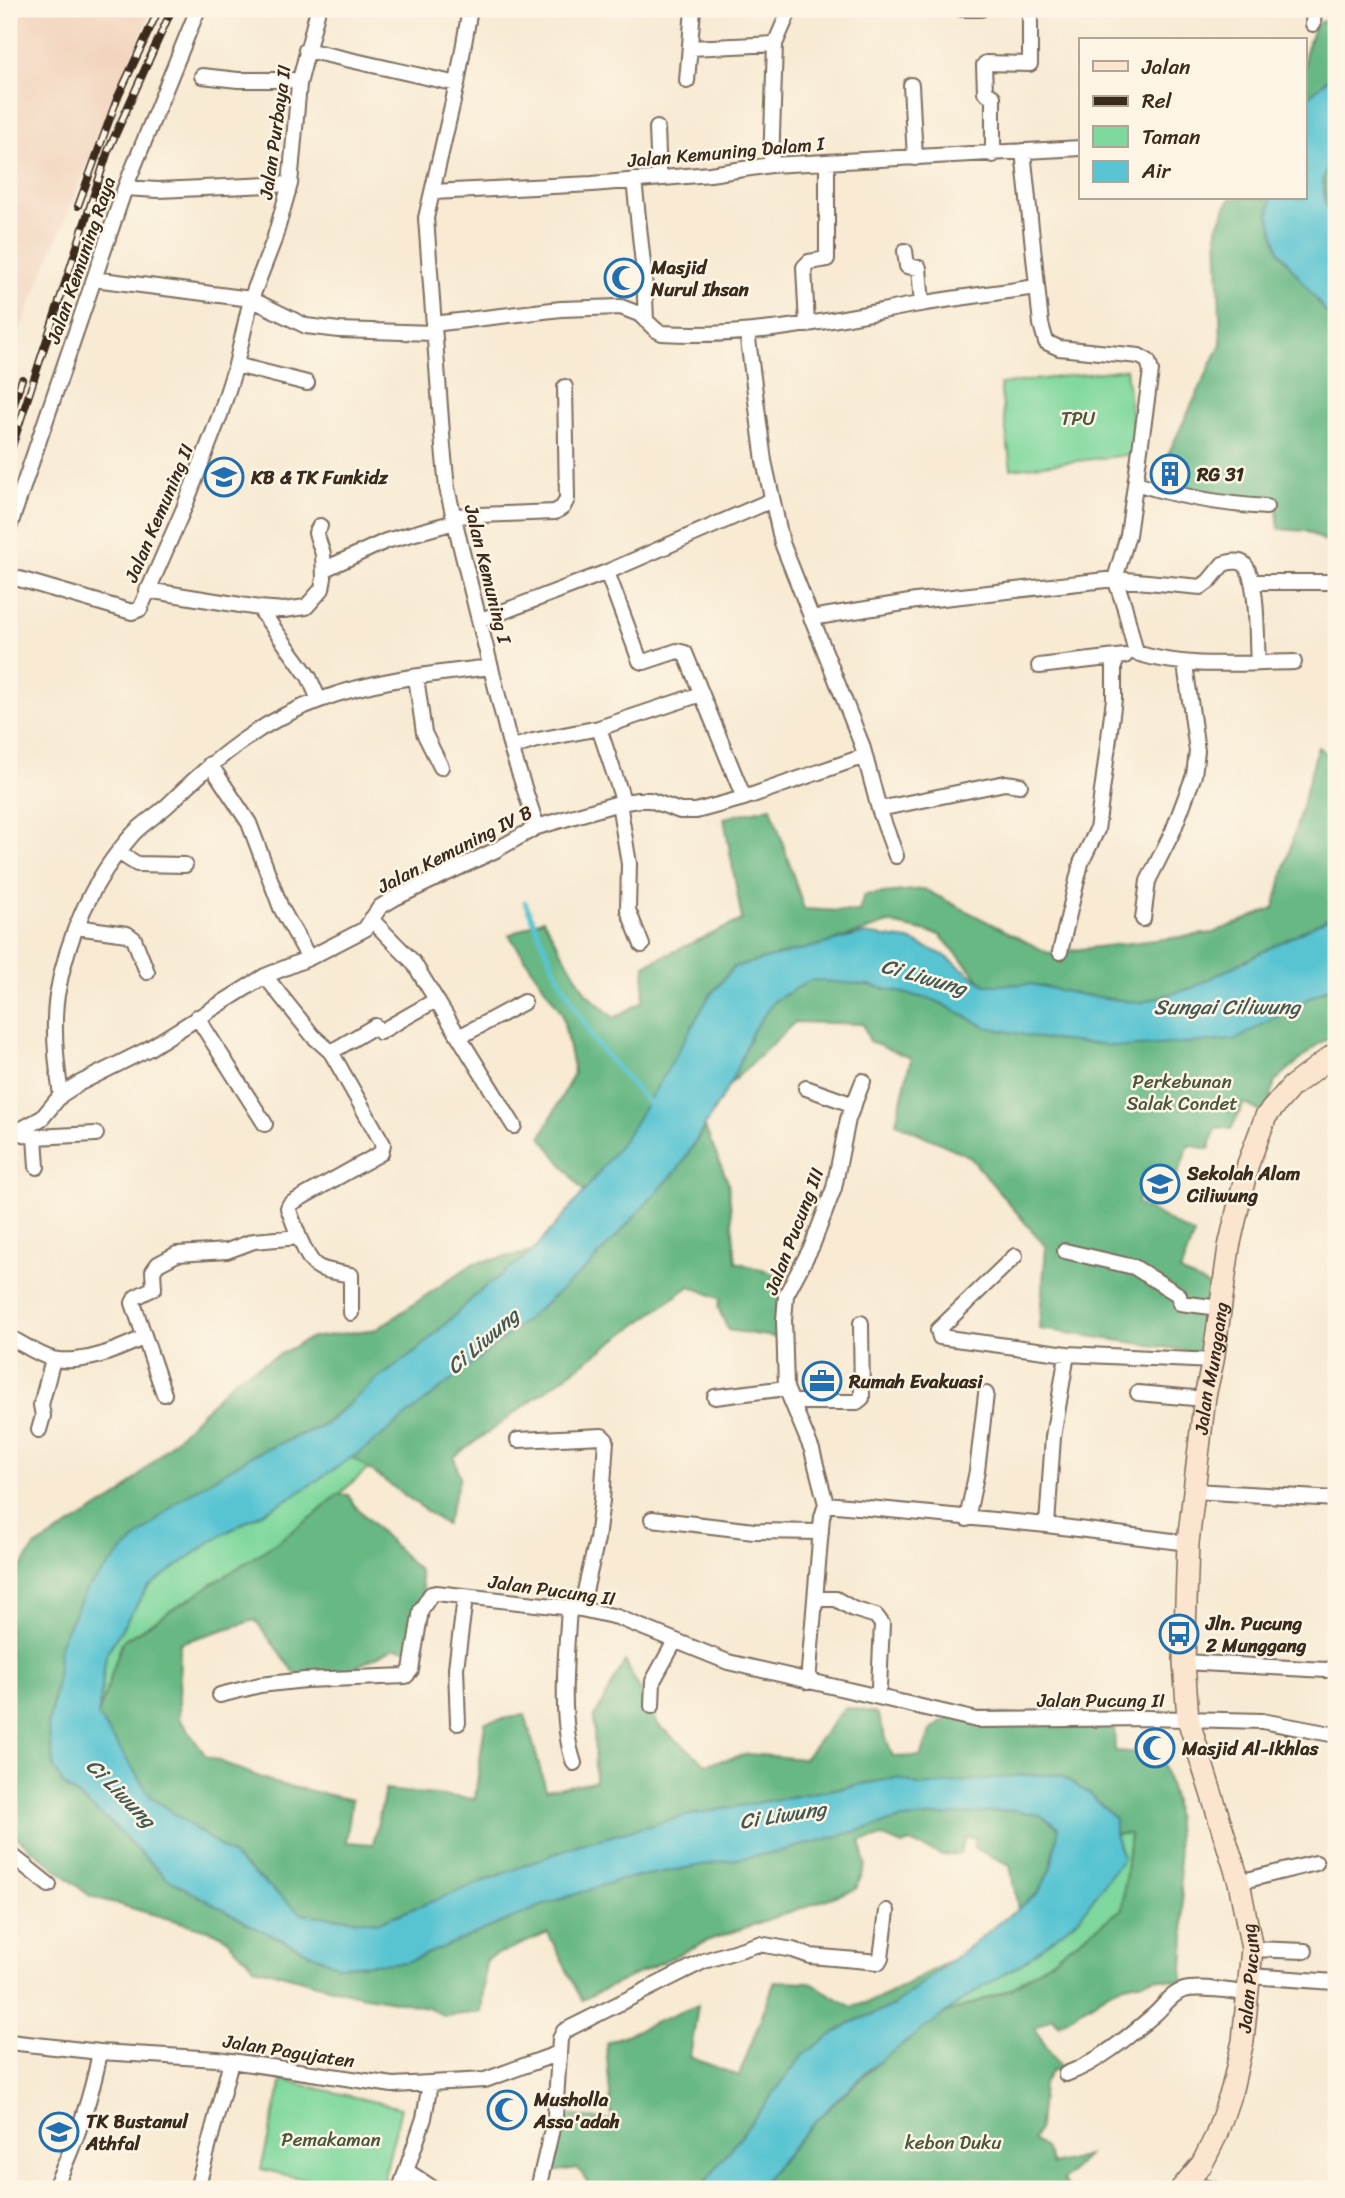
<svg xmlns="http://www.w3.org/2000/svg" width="1345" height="2198" viewBox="0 0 1345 2198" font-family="Sriracha,sans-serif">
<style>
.built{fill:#f2d4be}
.green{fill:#7fd89d;stroke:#5d815e;stroke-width:2}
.forest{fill:#67b884;stroke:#517151;stroke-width:2}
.water{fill:#58c4d2;stroke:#4a7778;stroke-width:2}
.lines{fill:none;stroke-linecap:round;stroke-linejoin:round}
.stream{stroke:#58c4d2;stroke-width:5}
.street-casing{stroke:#7d6d5d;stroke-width:18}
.secondary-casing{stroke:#7d6d5d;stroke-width:24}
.street{stroke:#fff;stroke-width:14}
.secondary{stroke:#fce5cf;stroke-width:21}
.rail-casing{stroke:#3b2a1e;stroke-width:8}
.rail{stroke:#fcf5e5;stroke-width:5;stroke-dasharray:16;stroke-linecap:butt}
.labels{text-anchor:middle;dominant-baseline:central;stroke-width:5;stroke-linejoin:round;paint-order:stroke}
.street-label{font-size:19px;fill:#3b2a1e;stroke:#fcf5e5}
.poi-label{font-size:19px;font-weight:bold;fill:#3b2a1e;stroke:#fcf5e5;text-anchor:start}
.park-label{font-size:19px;fill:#4c563e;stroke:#fcf5e5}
.water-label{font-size:21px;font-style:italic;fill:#445854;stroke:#fcf5e5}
</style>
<rect width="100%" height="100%" fill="#fcf5e5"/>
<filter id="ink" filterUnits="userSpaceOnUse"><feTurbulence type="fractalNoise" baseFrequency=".0143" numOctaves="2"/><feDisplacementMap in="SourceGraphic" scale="14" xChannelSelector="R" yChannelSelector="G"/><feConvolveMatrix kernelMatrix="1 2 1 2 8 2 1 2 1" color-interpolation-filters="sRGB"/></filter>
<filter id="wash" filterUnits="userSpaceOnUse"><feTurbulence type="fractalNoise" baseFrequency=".00686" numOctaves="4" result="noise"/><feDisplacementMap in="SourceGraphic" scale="28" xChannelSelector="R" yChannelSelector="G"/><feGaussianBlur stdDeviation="1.57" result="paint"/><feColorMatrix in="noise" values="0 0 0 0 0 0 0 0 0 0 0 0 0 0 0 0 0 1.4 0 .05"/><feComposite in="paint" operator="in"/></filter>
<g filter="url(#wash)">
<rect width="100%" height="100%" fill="#f8ead3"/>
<!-- built -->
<path class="built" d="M 9,9 L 152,9 L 9,356 Z"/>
<!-- green -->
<path class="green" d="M 1126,369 L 1136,454 L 1011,469 L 1000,384 Z
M 352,1457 L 369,1468 L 315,1515 L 270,1547 L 122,1642 L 98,1716 L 106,1654 L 147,1588 L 216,1538 L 295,1495 Z
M 1115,1834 L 1130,1834 L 1122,1909 L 1011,1989 L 940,2016 L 966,1998 L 1123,1858 Z
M 282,2080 L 401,2108 L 381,2189 L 346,2189 L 261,2169 Z"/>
<!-- forest -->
<path class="forest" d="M 1336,17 L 1336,74 L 1330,77 L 1305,100 L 1305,55 L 1315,24 Z
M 1336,146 L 1336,229 C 1325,202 1315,171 1336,146 Z
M 1230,198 L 1271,198 L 1269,215 L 1279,251 L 1336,325 L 1336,547 L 1306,531 L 1279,529 L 1276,500 L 1197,492 L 1162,467 L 1221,344 L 1217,228 Z
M 1318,747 L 1336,760 L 1336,914 L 1192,988 L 1139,1003 L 1077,994 L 1031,984 L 985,986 L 940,935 L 888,923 L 828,943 L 734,967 L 708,998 L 662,1080 L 625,1138 L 584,1192 L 541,1137 L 574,1073 L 562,1013 L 509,935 L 543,919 L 586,993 L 614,1018 L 643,1001 L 645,965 L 742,920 L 724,818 L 771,807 L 804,909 L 859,912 L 864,895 L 924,889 L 1048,953 L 1213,933 L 1274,908 Z
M 811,980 L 869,985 L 935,1000 L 986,1027 L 1324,991 L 1336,983 L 1336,1034 L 1317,1045 L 1275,1081 L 1266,1115 L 1244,1103 L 1231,1129 L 1216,1127 L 1209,1149 L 1189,1145 L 1177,1176 L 1158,1167 L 1144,1172 L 1137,1203 L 1194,1235 L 1180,1272 L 1213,1288 L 1212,1360 L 1198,1352 L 1039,1329 L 1046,1247 L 969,1156 L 896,1123 L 911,1058 L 870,1042 L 863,1024 L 795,1022 L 730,1084 L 753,1030 L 774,1001 Z
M 705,1128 L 728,1182 L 736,1262 L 775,1274 L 781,1299 L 781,1338 L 728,1330 L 718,1307 L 721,1299 L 690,1286 L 454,1457 L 460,1477 L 446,1525 L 352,1457 L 391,1428 L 590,1265 L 678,1169 Z
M 532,1252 L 479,1292 L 417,1351 L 388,1372 L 323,1425 L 253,1455 L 123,1551 L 86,1590 L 60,1643 L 57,1681 L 48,1727 L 54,1767 L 62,1783 L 107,1820 L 165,1877 L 251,1925 L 338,1966 L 407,1962 L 546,1904 L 619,1880 L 781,1851 L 901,1819 L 1013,1810 L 1040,1815 L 1059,1828 L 1051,1868 L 1039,1892 L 1018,1909 L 1010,1865 L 974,1848 L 975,1838 L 965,1838 L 960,1854 L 942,1855 L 910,1842 L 902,1845 L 884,1837 L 860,1841 L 866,1865 L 856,1889 L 709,1940 L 582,2000 L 548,1933 L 486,1959 L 481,2012 L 444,2016 L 428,2007 L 354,1994 L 255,1967 L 221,1934 L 90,1896 L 9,1831 L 9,1584 L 35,1547 L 121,1494 L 236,1378 L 310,1338 L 377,1329 L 474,1263 Z
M 338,1494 L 348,1495 L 355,1506 L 419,1571 L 429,1620 L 412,1633 L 410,1650 L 394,1648 L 352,1669 L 297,1676 L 255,1620 L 180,1643 L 179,1718 L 206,1756 L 275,1783 L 352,1800 L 346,1842 L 373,1844 L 385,1790 L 475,1799 L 485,1722 L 525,1715 L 546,1790 L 595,1781 L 594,1718 L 625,1661 L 659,1726 L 706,1764 L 749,1754 L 804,1759 L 845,1707 L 877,1713 L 893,1757 L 921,1756 L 931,1730 L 959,1710 L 1114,1725 L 1115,1751 L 1160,1754 L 1174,1801 L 1185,1937 L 1182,1981 L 1155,1978 L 1117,1987 L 1058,2025 L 1053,2017 L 1034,2028 L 1064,2073 L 1053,2069 L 1043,2085 L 1039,2127 L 1033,2140 L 1045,2148 L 1053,2165 L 1087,2156 L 1063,2180 L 1068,2189 L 757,2189 L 812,2124 L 881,2060 L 940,2016 L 1011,1989 L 1122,1909 L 1130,1834 L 1115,1834 L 1115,1819 L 1092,1796 L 1060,1775 L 1025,1775 L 921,1786 L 896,1778 L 689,1815 L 577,1845 L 379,1922 L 302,1914 L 229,1853 L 151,1797 L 98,1716 L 122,1642 L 270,1547 L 315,1515 Z
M 959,1956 L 893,2006 L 850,2023 L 804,2054 L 700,2189 L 592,2189 L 578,2168 L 551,2172 L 560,2114 L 612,2121 L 606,2043 L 698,2005 L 690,2057 L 739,2076 L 775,1981 L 809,1982 L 852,2007 L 880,1998 Z"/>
<!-- water -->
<path class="water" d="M 1336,74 L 1336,146 L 1331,153 L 1323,179 L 1325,203 L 1336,229 L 1336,325 L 1279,251 L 1269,215 L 1271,198 L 1305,198 L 1305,100 L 1330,77 Z
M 1336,914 L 1336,983 L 1235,1040 L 1125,1047 L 1043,1039 L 986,1027 L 937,1001 L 869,985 L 811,980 L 774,1001 L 753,1030 L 730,1084 L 679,1168 L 590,1265 L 507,1336 L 365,1449 L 295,1495 L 216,1538 L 147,1588 L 106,1654 L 98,1716 L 151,1797 L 229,1853 L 302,1914 L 379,1922 L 577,1845 L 689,1815 L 897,1778 L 921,1786 L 1025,1775 L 1060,1775 L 1091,1795 L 1115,1819 L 1115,1834 L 1123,1858 L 1079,1918 L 1024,1962 L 966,1998 L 869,2069 L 812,2124 L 757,2189 L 700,2189 L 804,2054 L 850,2023 L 893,2006 L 1039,1892 L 1051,1868 L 1059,1827 L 1040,1815 L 1013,1810 L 901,1819 L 781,1851 L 619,1880 L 546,1904 L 407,1962 L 338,1966 L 251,1925 L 165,1877 L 109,1821 L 62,1783 L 54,1767 L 48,1727 L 57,1681 L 60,1643 L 86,1590 L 123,1551 L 179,1500 L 253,1455 L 325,1425 L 376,1380 L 417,1351 L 479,1292 L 532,1252 L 584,1192 L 625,1138 L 664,1076 L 708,998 L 734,967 L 863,934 L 909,940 L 944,955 L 985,985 L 1031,984 L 1077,994 L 1139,1003 L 1192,988 Z"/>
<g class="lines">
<!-- stream -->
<path class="stream" d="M 525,902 L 555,970 L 594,1041 L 651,1106"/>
</g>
</g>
<g filter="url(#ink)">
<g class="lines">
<defs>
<path id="street" d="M 470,9 L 457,84 L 426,218 L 443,447 L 447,488 L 462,552 L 511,748 L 537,827
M 962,9 L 981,9
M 1313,24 L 1314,9
M 690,48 L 775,44
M 306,50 L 457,84
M 202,76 L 238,80 L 292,80 L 299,84
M 687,81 L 693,9
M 911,85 L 915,158
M 657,128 L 659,178
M 1023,151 L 1041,324 L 1046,342 L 1059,348 L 1139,356 L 1148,361 L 1151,371 L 1128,535 L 1115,579 L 1124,605 L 1136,653 C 1188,669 1240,663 1294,662
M 993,155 L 993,97 L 985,92 L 984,65 L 986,63 L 1030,64 L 1030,9
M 771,165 L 775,44 L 790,9
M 634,180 L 644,273 L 646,321
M 125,188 L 158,190 L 290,184
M 433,192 L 592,184 L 710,174 L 771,165 L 1081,148
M 905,251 L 907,266 L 919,268 L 922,304
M 94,279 L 251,299 L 306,326 L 339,330 L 434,333
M 433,324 L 561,309 L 621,307 L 639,314 L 656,330 L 662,333 C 747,339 831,320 914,305 C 954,298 996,293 1036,287
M 807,325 L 804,267 L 809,262 L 827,259 L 827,162
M 747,332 L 764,461 L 782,543 L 862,745 L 879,809 L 896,856
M 236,365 L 307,383
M 1136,483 C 1179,497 1221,504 1266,507
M 454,516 L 555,512 L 563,507 L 567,499 L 565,387
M 9,528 L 125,188 L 198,9
M 325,569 L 386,541 L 455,522
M 607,572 L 640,661 L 644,662 L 677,651 L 685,653 L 744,798
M 9,576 L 132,612 L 140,609 L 184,508 L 220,415 L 236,365 L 251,299 L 274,240 L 290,184 L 299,84 L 318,9
M 1253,582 L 1336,582
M 147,590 L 259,608 L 284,610 L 306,607 L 322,589 L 324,578 L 323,554 L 316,533 L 320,526
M 259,608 L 309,677 L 319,700
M 811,618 L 916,601 L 1115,579 L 1201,587 L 1209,581 L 1223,564 C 1229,562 1239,560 1244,564 C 1259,579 1256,641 1258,663
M 481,620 L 607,572 L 772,500
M 1039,666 L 1125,656
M 416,677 L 424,733 L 441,767
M 599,728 L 624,803
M 511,748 L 533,741 L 599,728 L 701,694
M 210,764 L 249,823 L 281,908 L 309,958
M 619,803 L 629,864 L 628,910 L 642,945
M 879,809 L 1005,783 L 1020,785
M 118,852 L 137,864 L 185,865
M 371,919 L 413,962 L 514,1126
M 1143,919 L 1148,881 L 1173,831 L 1194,775 L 1197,751 L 1185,664
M 76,927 L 127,934 L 134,939 L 147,972
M 1060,952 L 1081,863 L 1097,830 L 1114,699 L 1114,665 L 1118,658
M 197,1017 L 265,1124
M 459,1037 L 524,1002
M 331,1052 L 375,1026 L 380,1032 L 436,1000
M 863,1081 L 848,1119 L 834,1188 L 812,1246 L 786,1295 L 784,1320 L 786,1388 L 812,1450 L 826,1504 L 1047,1525 L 1188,1543
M 806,1088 L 854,1105
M 61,1095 C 56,1063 52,1028 57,995 C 67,937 93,878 133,834 C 144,822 161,813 173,800 C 217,757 261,721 320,700 C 375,679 433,674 491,667
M 17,1132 L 35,1137 L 96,1134
M 9,1136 L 42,1118 L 61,1095 L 78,1084 L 148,1049 L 265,976 L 309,958 L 365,929 L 380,907 L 395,898 L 496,850 L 537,827 L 619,803 L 638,800 L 650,800 L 680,811 L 696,811 L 744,798 L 865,756
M 35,1137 L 37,1167
M 299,1237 C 314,1272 316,1268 351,1275 L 351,1313
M 1065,1251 L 1134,1267 L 1179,1295 L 1180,1303 L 1220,1308
M 1015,1256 L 938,1330 L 940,1337 L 1067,1354 L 1213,1361
M 9,1337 C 23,1344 38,1355 53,1359 C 83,1365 117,1350 143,1338
M 1138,1393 L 1205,1399
M 164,1394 L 133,1303 L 136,1297 L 154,1288 L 153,1271 L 158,1264 L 177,1254 L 227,1251 L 254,1241 L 299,1237 L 288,1208 L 290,1204 L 381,1153 L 383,1144 L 331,1052 L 313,1036 L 265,976
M 715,1397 L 786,1388
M 792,1402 L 857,1402 L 862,1398 L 861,1323
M 39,1430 L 43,1416 L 41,1405 L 53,1359
M 518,1440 L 602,1436 L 606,1440 L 602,1500 L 597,1539 L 581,1609
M 1193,1491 L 1336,1499
M 652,1519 L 754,1531 L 821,1532
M 967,1519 L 977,1471 L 986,1394
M 1047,1525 L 1053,1437 L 1067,1354
M 817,1599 L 836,1599 L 853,1609 L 876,1616 L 882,1624 L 879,1687
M 569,1609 C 566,1654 559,1721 574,1763
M 1184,1662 L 1326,1670 L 1334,1668 L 1336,1665
M 808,1682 L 822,1517 L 826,1504
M 220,1695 L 260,1685 L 305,1680 L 406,1676 L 411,1670 L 421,1610 L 431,1594 L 436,1593 L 581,1609 L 617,1617 L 728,1662 L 977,1720 L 1146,1718 L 1262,1721 L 1336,1735
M 652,1706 L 653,1681 L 675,1641
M 458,1723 L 456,1668 L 465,1598
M 9,1853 L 49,1885
M 1239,1882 L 1316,1863
M 1252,1949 L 1305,1951
M 1250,1976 L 1334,1982 L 1336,1979
M 9,2042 L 100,2052 L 217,2059 L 393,2085 L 485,2080 L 559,2053
M 1066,2074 C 1099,2062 1128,2037 1155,2014 C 1164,2006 1172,1993 1184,1990 C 1198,1986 1234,1991 1248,1994
M 407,2171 L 434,2189
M 1186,2184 L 1213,2189
M 54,2189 C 75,2144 91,2101 100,2052
M 197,2189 L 231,2061
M 400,2189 L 424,2118 L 430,2084
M 538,2189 L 555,2116 L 560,2039 L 564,2031 L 704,1961 L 759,1944 L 793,1950 L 810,1956 L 879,1962 L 881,1958 L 887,1911"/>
<g id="secondary">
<path id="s1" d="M 1181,2189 L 1202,2164 L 1216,2136 L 1232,2089 L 1243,2041 L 1252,1949 L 1239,1882 L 1188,1719 L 1184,1662 L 1188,1543 L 1205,1396 L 1213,1361 L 1229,1247 L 1248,1164 L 1266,1116 L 1291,1087 L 1336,1053"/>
</g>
</defs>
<!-- street casing -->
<use href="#street" class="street-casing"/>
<!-- secondary casing -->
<use href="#secondary" class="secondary-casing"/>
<!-- street -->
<use href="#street" class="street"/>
<!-- secondary -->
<use href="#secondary" class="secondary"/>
<defs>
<path id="rail" d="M 78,206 L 117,99 L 159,9
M 9,419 L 22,379
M 9,456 L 108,151 L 172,9"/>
</defs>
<!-- rail casing -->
<use href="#rail" class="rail-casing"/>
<!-- rail -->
<use href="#rail" class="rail"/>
</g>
</g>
<!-- icons -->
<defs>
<symbol id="mosque-ring" viewBox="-11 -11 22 22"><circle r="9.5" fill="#fcf5e5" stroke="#1f6fb2" stroke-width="1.5"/><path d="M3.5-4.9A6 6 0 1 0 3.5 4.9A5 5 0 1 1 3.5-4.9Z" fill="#1f6fb2"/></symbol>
<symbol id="building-ring" viewBox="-11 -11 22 22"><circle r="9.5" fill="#fcf5e5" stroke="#1f6fb2" stroke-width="1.5"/><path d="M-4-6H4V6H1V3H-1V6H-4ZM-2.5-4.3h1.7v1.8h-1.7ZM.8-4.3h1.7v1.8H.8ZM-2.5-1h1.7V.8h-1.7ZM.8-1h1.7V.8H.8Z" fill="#1f6fb2"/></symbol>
<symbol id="school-ring" viewBox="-11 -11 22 22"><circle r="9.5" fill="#fcf5e5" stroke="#1f6fb2" stroke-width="1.5"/><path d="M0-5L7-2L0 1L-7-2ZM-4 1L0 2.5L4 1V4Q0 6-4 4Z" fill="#1f6fb2"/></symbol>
<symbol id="office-ring" viewBox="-11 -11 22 22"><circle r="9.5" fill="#fcf5e5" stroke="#1f6fb2" stroke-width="1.5"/><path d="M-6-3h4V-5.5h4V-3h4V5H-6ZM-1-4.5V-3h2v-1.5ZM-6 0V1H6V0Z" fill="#1f6fb2"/></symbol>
<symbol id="bus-ring" viewBox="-11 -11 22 22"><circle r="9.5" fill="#fcf5e5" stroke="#1f6fb2" stroke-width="1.5"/><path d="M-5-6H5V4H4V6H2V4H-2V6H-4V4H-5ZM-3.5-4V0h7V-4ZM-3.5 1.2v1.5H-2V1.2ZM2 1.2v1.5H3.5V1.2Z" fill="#1f6fb2"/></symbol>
</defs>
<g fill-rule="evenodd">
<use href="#mosque-ring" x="602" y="256" width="44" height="44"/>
<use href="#building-ring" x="1148" y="452" width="44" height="44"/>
<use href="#school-ring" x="202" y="455" width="44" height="44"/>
<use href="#school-ring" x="1138" y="1162" width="44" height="44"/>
<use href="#office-ring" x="800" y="1359" width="44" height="44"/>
<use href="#bus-ring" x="1157" y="1612" width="44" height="44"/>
<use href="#mosque-ring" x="1133" y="1726" width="44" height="44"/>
<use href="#mosque-ring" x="485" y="2088" width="44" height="44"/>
<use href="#school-ring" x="37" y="2110" width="44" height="44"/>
</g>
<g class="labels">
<!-- street labels -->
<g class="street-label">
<text transform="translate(275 132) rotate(-82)">Jalan Purbaya II</text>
<text transform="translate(726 152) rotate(-5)">Jalan Kemuning Dalam I</text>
<text transform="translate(81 260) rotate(-71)">Jalan Kemuning Raya</text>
<text transform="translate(159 513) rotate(-67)">Jalan Kemuning II</text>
<text transform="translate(488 574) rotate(76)">Jalan Kemuning I</text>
<text transform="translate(455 849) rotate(-27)">Jalan Kemuning IV B</text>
<text transform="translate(794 1231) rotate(-69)">Jalan Pucung III</text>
<text stroke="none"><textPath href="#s1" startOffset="847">Jalan Munggang</textPath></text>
<text transform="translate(552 1590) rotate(8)">Jalan Pucung II</text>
<text x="1101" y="1700">Jalan Pucung II</text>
<text stroke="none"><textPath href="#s1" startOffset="226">Jalan Pucung</textPath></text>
<text transform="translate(289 2051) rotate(9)">Jalan Pagujaten</text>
</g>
<!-- poi labels -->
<g class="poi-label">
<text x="651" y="267">Masjid<tspan x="651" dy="22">Nurul Ihsan</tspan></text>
<text x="1197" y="474">RG 31</text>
<text x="251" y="477">KB &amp; TK Funkidz</text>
<text x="1187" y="1173">Sekolah Alam<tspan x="1187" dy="22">Ciliwung</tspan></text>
<text x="849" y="1381">Rumah Evakuasi</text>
<text x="1206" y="1623">Jln. Pucung<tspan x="1206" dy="22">2 Munggang</tspan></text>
<text x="1182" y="1748">Masjid Al-Ikhlas</text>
<text x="534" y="2099">Musholla<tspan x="534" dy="22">Assa'adah</tspan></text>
<text x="86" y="2121">TK Bustanul<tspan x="86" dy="22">Athfal</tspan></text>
</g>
<!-- park labels -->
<g class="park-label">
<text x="1078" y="418">TPU</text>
<text x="1182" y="1081">Perkebunan<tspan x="1182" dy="22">Salak Condet</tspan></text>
<text x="331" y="2139">Pemakaman</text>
<text x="953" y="2142">kebon Duku</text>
</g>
<!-- water labels -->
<g class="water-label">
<text transform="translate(924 977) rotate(16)">Ci Liwung</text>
<text x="1227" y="1007">Sungai Ciliwung</text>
<text transform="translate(483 1341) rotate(-41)">Ci Liwung</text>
<text transform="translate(121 1793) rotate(45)">Ci Liwung</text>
<text transform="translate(783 1815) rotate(-9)">Ci Liwung</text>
</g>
</g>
<!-- margin -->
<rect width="1345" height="2198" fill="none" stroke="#fcf5e5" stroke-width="35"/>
<!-- legend -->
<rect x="1079" y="38" width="228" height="161" fill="#fcf5e5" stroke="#afa495" stroke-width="2"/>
<rect x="1093" y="61" width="35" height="10" fill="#fce5cf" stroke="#afa495" stroke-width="2"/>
<text x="1142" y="74" font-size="21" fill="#3b2a1e">Jalan</text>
<rect x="1093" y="96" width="35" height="10" fill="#3b2a1e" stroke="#afa495" stroke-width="2"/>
<text x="1142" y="108" font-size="21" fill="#3b2a1e">Rel</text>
<rect x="1093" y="126" width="35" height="21" fill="#7fd89d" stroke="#afa495" stroke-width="2"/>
<text x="1142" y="144" font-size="21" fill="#3b2a1e">Taman</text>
<rect x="1093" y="161" width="35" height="21" fill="#58c4d2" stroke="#afa495" stroke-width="2"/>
<text x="1142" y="178" font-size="21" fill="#3b2a1e">Air</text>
</svg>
